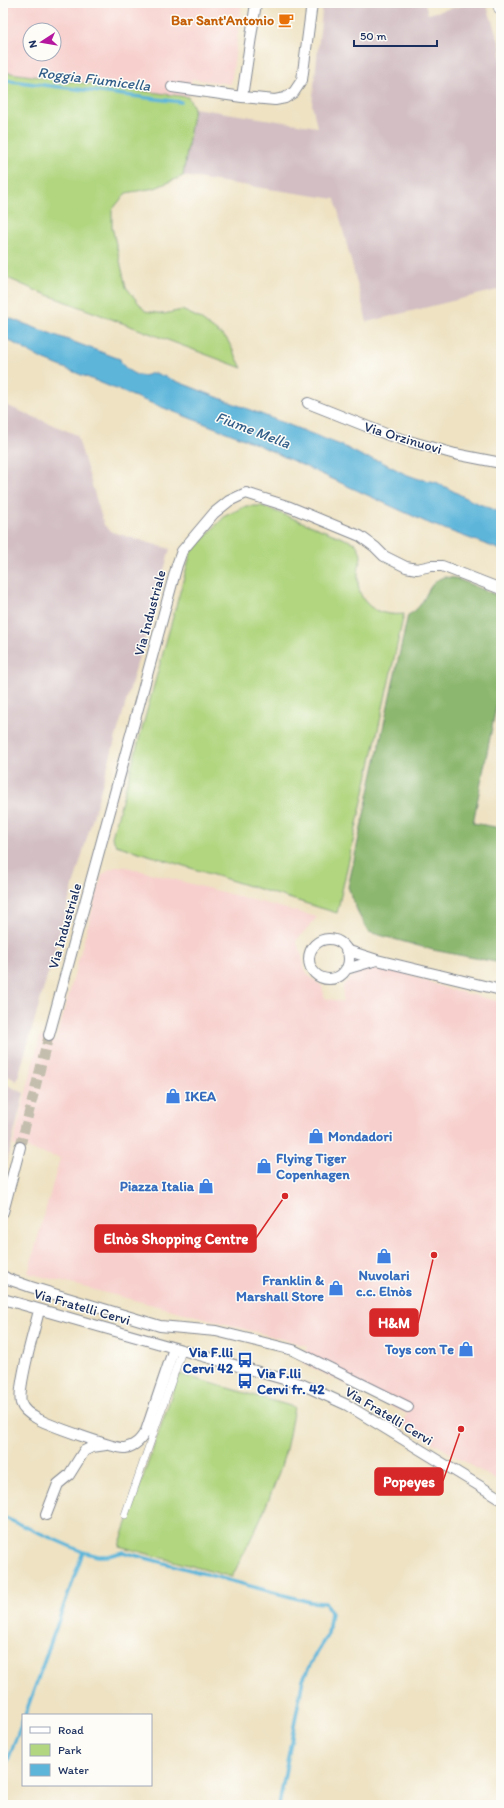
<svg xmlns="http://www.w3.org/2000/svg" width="504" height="1808" viewBox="0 0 504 1808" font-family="Itim,sans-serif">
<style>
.built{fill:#f7d0cd;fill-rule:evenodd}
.industrial{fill:#d2bec3}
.green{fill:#b1d67f;stroke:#66826e}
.forest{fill:#8cb76e;stroke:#547366}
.water{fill:#5db6da;stroke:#3c729c}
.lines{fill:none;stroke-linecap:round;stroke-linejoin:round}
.stream{stroke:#5db6da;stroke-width:3.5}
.minor-tunnel{stroke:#c4beae;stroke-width:10;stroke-dasharray:10 5;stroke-linecap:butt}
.pedestrian-casing{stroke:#848890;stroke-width:8}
.minor-casing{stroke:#848890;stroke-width:12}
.primary-casing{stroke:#848890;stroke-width:16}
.pedestrian{stroke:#fff;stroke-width:7}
.minor{stroke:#fff;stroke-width:10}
.primary{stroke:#fff;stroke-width:15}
.labels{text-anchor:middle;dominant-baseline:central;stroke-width:3;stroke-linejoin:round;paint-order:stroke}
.food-label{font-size:14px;font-weight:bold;fill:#c56008;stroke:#fdfcf7;text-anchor:end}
.street-label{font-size:14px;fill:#1b2f5e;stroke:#fdfcf7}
.shop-label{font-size:14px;font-weight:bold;fill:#366cbe;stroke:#fdfcf7;text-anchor:start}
.transit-label{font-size:14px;font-weight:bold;fill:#164399;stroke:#fdfcf7;text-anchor:end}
.water-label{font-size:15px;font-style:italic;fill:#325e89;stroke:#fdfcf7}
.leader{fill:none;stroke:#d62828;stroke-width:1.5}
.callout-dot{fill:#d62828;stroke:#fdfcf7;stroke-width:1.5}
.callout{fill:#d62828;stroke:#d62828;stroke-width:1.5}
.callout-label{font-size:15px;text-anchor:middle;font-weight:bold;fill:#fff}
</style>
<rect width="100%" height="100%" fill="#fdfcf7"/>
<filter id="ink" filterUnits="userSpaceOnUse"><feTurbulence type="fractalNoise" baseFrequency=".025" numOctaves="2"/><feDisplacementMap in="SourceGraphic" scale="8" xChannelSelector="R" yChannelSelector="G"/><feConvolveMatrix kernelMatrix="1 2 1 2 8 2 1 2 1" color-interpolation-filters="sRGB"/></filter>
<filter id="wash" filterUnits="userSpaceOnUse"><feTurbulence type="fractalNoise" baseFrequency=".012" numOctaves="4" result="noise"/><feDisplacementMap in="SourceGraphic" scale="16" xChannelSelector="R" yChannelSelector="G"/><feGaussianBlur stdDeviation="0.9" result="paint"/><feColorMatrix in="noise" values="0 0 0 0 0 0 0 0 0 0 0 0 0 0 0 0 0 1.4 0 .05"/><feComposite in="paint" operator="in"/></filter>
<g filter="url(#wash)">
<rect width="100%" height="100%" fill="#eee2c2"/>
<!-- built -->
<path class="built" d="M 3,3 L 242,3 L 231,84 L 192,79 L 188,97 L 3,72 ZM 30,30 L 54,30 L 54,54 L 30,54 Z
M 118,866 L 127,867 L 317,917 L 296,941 L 301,952 L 304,967 L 308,975 L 322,986 L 325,998 L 343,1002 L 343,985 L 355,974 L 364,969 L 372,966 L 387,968 L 409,974 L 445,988 L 501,1002 L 501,1483 L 401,1424 L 407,1414 L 303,1363 L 307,1346 L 204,1318 L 28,1273 L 60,1158 L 13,1145 L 40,1036 L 56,1041 L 102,875 L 110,869 Z"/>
<!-- industrial -->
<path class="industrial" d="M 323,3 L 425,3 L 428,14 L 472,3 L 486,3 L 501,48 L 501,289 L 367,322 L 335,199 L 183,176 L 194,108 L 317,127 L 312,104 Z
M 3,404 L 77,435 L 104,525 L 112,532 L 170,549 L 17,1081 L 3,1073 Z
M 3,1083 L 24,1093 L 3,1179 Z"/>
<!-- green -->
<path class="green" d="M 3,72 L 188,97 L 194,108 L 183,176 L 155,188 L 126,193 L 112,210 L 112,227 L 126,287 L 145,311 L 164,314 L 182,310 L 199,318 L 227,339 L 242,368 L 37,291 L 3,276 Z
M 246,506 L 262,506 L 355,543 C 366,557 358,561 358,575 C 356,604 377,617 404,614 L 337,913 L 116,845 L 112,837 L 191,552 L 225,516 Z
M 179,1374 L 294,1407 C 291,1422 289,1438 285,1453 C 273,1496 252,1537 232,1577 L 119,1546 Z"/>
<!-- forest -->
<path class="forest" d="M 444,577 L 455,578 L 501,597 L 501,682 L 473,823 L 501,828 L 501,963 L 433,950 L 369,932 L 359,915 L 348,887 L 408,615 C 428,606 424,583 444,577 Z"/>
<!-- water -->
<path class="water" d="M 3,316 L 120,359 C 121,366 134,376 142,376 C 146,376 150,373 155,373 L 343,446 L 364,457 L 380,461 L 405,474 L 419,479 L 436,482 L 470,500 L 501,513 L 501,550 L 428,523 L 252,442 L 133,396 L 40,358 L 3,337 Z"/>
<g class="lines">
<!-- stream -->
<path class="stream" d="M 3,80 L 181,102
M 3,1517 L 83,1552 L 98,1556 L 108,1556 L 123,1552 L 310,1602 L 325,1603 L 331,1612 L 328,1634 L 315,1655 L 303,1679 L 279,1805
M 25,1715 L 83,1552
M 3,1773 L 23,1720"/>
</g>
</g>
<g filter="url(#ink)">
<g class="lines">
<!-- minor-tunnel -->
<path class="minor-tunnel" d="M 20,1147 L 49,1035"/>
<defs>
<path id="pedestrian" d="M 125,1515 L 182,1351"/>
<path id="minor" d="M 172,87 L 242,97 L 275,100 L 285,98 L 294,92 L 302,80 L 312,3
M 242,97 L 256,3
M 308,403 L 391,436 L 455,454 L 501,463
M309 959a20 20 0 1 1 40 0a20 20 0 1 1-40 0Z
M 346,950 L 377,960 L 501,990
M 346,969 L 377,960
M 49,1035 L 177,565 L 182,551 L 214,513 L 229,501 L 246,493 L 290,507 L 360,536 L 375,547 L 384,556 L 406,567 L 417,569 L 431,566 L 442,566 L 501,589
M 3,1212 L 20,1147
M 3,1276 L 8,1279 L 31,1287 L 160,1326 L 216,1331 L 293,1350 L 408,1407
M 3,1299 L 301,1384 L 347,1405 L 501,1499
M 39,1310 C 35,1329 17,1386 21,1403 C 23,1410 32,1416 38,1419 C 49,1425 115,1449 125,1448 C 136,1446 141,1439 146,1431 L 174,1348
M 46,1515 L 58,1484 L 69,1475 L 84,1451 L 92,1447 L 106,1445"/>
<path id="primary" d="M 500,3 L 501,7"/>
</defs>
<!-- pedestrian casing -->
<use href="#pedestrian" class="pedestrian-casing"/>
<!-- minor casing -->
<use href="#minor" class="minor-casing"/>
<!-- primary casing -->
<use href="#primary" class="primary-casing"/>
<!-- pedestrian -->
<use href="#pedestrian" class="pedestrian"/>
<!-- minor -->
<use href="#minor" class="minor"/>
<!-- primary -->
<use href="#primary" class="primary"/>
</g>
</g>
<!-- icons -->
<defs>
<symbol id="cafe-bare" viewBox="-9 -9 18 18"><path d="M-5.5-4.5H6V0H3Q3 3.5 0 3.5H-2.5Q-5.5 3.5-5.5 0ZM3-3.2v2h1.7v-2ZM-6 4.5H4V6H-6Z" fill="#e8710a" stroke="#fdfcf7" stroke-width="2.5" paint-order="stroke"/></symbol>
<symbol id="shop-bare" viewBox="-9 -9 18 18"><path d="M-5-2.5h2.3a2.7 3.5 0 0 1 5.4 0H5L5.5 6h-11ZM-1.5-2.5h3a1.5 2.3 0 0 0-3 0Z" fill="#3f7fe0" stroke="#fdfcf7" stroke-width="2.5" paint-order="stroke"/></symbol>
<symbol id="bus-bare" viewBox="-9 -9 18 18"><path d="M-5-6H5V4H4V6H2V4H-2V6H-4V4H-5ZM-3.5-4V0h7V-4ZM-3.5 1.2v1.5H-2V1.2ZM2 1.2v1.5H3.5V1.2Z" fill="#1a4fb4" stroke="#fdfcf7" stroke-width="2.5" paint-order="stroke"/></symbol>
</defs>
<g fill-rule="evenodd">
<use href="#cafe-bare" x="275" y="9" width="22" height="22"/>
<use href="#shop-bare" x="162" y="1085" width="22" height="22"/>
<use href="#shop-bare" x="305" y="1125" width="22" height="22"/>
<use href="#shop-bare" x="253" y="1155" width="22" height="22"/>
<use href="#shop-bare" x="195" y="1175" width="22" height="22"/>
<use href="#shop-bare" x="373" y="1245" width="22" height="22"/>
<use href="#shop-bare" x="325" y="1277" width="22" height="22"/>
<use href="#shop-bare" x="455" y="1338" width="22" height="22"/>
<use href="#bus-bare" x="234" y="1349" width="22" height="22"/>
<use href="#bus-bare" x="234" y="1370" width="22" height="22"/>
</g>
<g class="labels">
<!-- food labels -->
<g class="food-label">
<text x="274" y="20">Bar Sant'Antonio</text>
</g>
<!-- street labels -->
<g class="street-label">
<text transform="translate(403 438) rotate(17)">Via Orzinuovi</text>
<text transform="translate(150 613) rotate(-75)">Via Industriale</text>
<text transform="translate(65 926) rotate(-74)">Via Industriale</text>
<text transform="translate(82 1307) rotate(16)">Via Fratelli Cervi</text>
<text transform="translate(389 1416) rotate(31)">Via Fratelli Cervi</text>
</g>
<!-- shop labels -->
<g class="shop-label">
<text x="185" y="1096">IKEA</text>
<text x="328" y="1136">Mondadori</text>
<text x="276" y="1158">Flying Tiger<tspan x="276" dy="16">Copenhagen</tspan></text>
<text x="194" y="1186" text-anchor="end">Piazza Italia</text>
<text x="384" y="1275" text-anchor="middle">Nuvolari<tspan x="384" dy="16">c.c. Elnòs</tspan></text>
<text x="324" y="1280" text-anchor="end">Franklin &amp;<tspan x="324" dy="16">Marshall Store</tspan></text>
<text x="454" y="1349" text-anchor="end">Toys con Te</text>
</g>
<!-- transit labels -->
<g class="transit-label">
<text x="233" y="1352">Via F.lli<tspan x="233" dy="16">Cervi 42</tspan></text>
<text x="257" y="1373" text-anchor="start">Via F.lli<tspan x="257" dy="16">Cervi fr. 42</tspan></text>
</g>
<!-- water labels -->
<g class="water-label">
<text transform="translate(94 79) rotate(7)">Roggia Fiumicella</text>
<text transform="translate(253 430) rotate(21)">Fiume Mella</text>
</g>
</g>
<!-- callouts -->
<path class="leader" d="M285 1196L256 1238M434 1255L418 1323M461 1429L443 1481"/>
<g class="callout-dot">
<circle cx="285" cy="1196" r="4"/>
<circle cx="434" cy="1255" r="4"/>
<circle cx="461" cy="1429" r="4"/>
</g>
<g class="callout">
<rect x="95" y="1225" width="161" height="27" rx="4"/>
<rect x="370" y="1309" width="48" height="27" rx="4"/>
<rect x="375" y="1468" width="68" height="27" rx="4"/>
</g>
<g class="callout-label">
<text x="176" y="1244">Elnòs Shopping Centre</text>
<text x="394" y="1328">H&amp;M</text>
<text x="409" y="1487">Popeyes</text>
</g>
<!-- margin -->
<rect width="504" height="1808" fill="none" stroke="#fdfcf7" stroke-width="16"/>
<!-- legend -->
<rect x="22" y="1714" width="130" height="72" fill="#fdfcf7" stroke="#a3aaba"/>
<rect x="30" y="1727" width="20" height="6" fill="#ffffff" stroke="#a3aaba"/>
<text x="58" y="1734" font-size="12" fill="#1b2f5e">Road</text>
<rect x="30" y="1744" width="20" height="12" fill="#b1d67f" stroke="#a3aaba"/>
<text x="58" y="1754" font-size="12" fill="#1b2f5e">Park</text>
<rect x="30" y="1764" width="20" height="12" fill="#5db6da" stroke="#a3aaba"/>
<text x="58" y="1774" font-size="12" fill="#1b2f5e">Water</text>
<!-- north arrow -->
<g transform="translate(42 42) rotate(258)"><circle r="19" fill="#fdfcf7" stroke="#a3aaba"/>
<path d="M0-3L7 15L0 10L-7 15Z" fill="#b5179e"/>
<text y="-6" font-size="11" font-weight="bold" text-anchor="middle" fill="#1b2f5e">N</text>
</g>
<!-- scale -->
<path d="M354 40v6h83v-6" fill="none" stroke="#1b2f5e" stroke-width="2"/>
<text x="360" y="40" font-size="12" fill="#1b2f5e" stroke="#fdfcf7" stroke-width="3" paint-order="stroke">50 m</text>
</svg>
